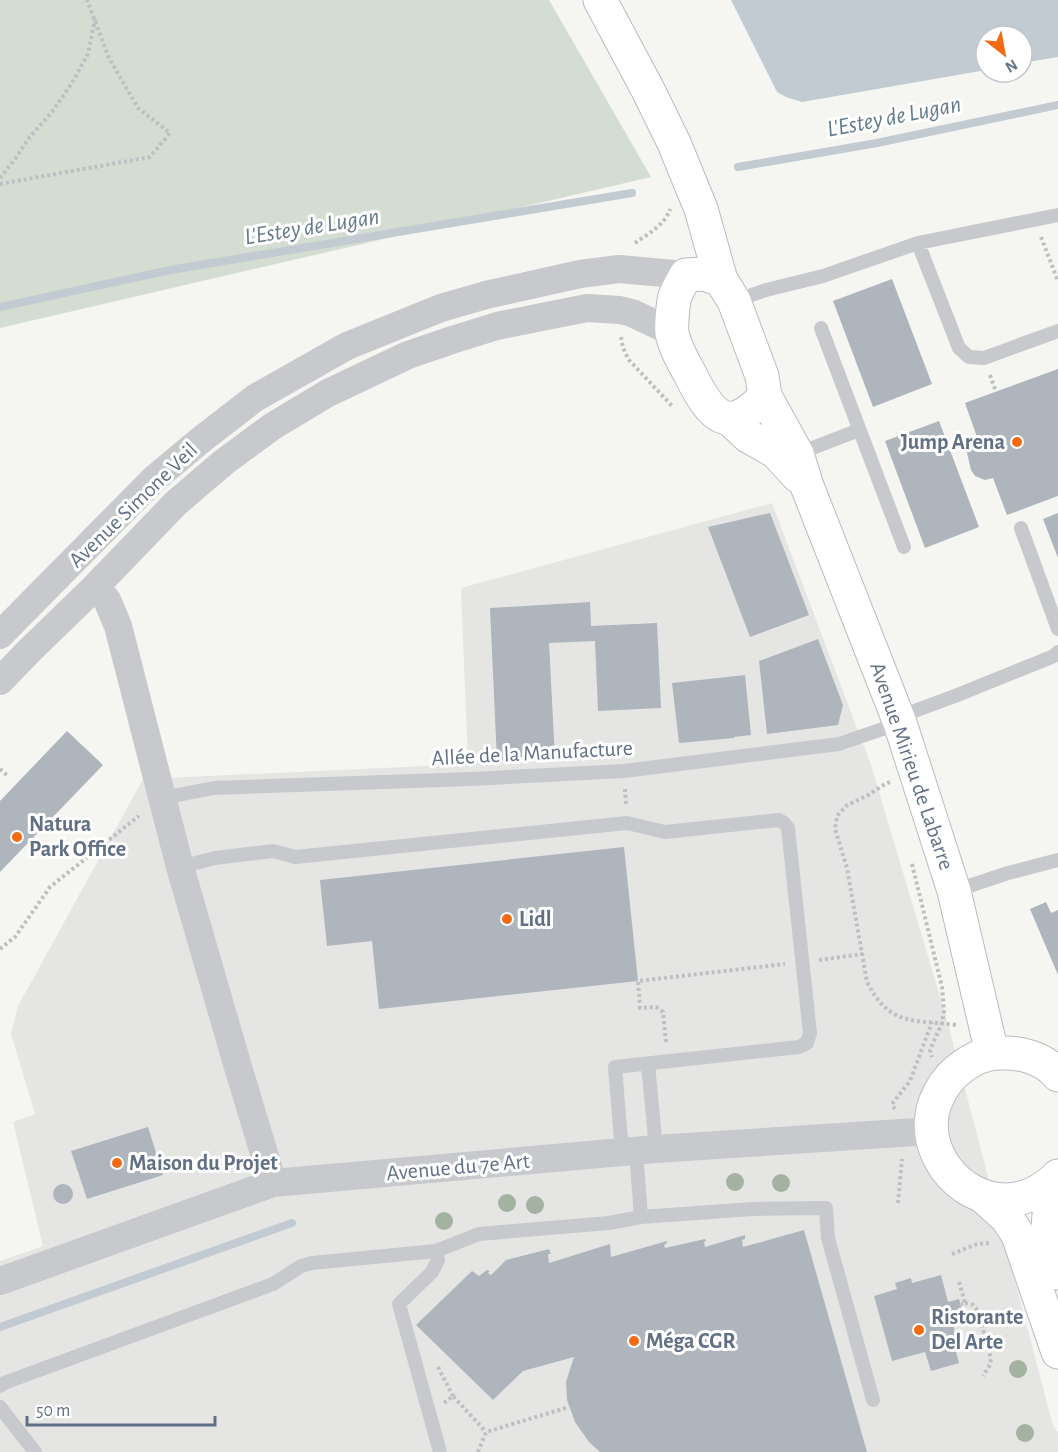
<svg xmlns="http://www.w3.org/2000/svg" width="1058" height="1452" viewBox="0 0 1058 1452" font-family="'Alegreya Sans',sans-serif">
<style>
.built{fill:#e5e6e4}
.green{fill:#d4ddd2}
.water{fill:#c2cad2}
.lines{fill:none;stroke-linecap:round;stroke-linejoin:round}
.stream{stroke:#c2cad2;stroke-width:8}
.building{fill:#aeb5bc}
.secondary-casing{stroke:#b8bcc2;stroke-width:35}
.path{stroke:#bdbfc2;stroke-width:4;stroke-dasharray:3 3;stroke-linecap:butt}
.lane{stroke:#c7c9cd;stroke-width:14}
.street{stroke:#c7c9cd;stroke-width:28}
.secondary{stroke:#fff;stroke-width:33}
.tree{fill:#a4b2a2}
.poi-dot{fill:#f36a13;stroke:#fff;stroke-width:2}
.labels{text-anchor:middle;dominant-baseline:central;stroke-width:6;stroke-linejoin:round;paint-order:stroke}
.poi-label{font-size:22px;font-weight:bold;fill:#617085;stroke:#fff;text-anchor:start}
.street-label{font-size:22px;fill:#617085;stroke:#fff}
.water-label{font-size:24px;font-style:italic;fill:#62798a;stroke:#fff}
</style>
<rect width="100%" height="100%" fill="#f5f5f1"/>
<!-- built -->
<path class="built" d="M 772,503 L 871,765 L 947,1020 L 1053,1426 L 1058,1432 L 1058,1452 L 0,1452 L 0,1261 L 43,1246 L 13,1122 L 35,1114 L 11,1034 L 18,1006 L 143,779 L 468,764 L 461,588 Z"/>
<!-- green -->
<path class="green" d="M 0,0 L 549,0 L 651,177 L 0,328 Z"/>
<!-- water -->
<path class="water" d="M 731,0 L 1058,0 L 1058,57 L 1022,63 L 1022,36 L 986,36 L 986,70 L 802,102 L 786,97 L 777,92 Z"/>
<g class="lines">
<!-- stream -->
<path class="stream" d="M 738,167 L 877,143 L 1058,105
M 0,307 L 170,270 L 632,193
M 0,1327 L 292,1223"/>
</g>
<!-- building -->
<path class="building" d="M 892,279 L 932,384 L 873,407 L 833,301 Z
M 1058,369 L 1058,496 L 1007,515 L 993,478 L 985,480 L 975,476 L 971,470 L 967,453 L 972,444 L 978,440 L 965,403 Z
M 939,421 L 979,527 L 925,548 L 885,441 Z
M 770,513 L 809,615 L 750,637 L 708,527 Z
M 1058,513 L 1058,558 L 1043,519 Z
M 590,602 L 591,626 L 657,623 L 661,708 L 598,711 L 595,641 L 549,643 L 555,758 L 497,761 L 490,608 Z
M 818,639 L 843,705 L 838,725 L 767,734 L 759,661 Z
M 745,675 L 751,735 L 734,737 L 734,738 L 679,743 L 672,683 Z
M 67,731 L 103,765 L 0,872 L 0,801 Z
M 624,847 L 638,981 L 379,1009 L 372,941 L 327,946 L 320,880 Z
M 1046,902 L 1051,913 L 1058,910 L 1058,975 L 1030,909 Z
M 148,1127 L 163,1175 L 87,1199 L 71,1151 Z
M53 1194a10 10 0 1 1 20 0a10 10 0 1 1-20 0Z
M 804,1230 L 867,1452 L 600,1452 L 589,1442 L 575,1422 L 567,1400 L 566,1382 L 574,1357 L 523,1371 L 493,1400 L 416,1325 L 472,1271 L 479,1276 L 487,1270 L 490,1271 L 488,1273 L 491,1275 L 506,1260 L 549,1249 L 551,1254 L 548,1254 L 549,1263 L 610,1244 L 611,1257 L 667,1241 L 667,1243 L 664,1245 L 665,1248 L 705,1239 L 706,1241 L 704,1242 L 705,1247 L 745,1235 L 745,1239 L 742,1240 L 743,1247 Z
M 941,1275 L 948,1302 L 959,1299 L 963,1313 L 951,1317 L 958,1343 L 954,1344 L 959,1363 L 931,1371 L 925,1352 L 892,1361 L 874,1296 L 897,1289 L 895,1283 L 911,1278 L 912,1283 Z"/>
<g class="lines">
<defs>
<path id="secondary" d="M 600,0 L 648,90 L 674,143 L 701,209 L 721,280 L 734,301 L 762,376 L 765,396 C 728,437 711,416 691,376 C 684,363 675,348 672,333 C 671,326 673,303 675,296 C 678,289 682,282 686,275 L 705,274 L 721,280
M 765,396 L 797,454 L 807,486 L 900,723 L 954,891 L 992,1053
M 730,419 L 748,436 L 776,452 L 798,476
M 1058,1075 C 1044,1058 1020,1052 1000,1053 C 984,1053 970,1060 958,1070 C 947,1079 940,1090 935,1103 C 919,1149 957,1199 1005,1200 C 1025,1200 1044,1190 1058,1176
M 1058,1184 L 1050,1204 L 1048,1227 L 1058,1273
M 983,1196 L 1007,1218 L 1018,1235 L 1058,1352"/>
</defs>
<!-- secondary casing -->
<use href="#secondary" class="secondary-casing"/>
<!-- path -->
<path class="path" d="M 0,178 L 15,159 L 29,138 L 52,112 L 72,83 L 88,54 L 95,19
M 0,184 L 150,157 L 170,133 L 138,108 L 109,58 L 87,0
M 1041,237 L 1058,281
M 635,243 C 648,234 665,225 670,209
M 621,337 L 623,348 L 629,360 L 673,407
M 990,375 L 996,392
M 0,769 L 9,777
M 890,782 L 885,784 L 868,795 L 846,806 L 837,816 L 835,829 L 847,868 L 867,982 C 890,1027 913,1019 956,1025
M 625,789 L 626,806
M 912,864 L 942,987 L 944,1011 L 942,1023 L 930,1050 L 932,1057
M 0,949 L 15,937 L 50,887 L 139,816
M 819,960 L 863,954
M 666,1042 L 663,1012 L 656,1007 L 640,1008 L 638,981 L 785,964
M 895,1109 L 892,1104 L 910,1081 L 932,1022
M 898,1203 L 902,1159
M 952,1254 L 977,1244 L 991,1243
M 959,1282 L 965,1303 L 961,1304
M 965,1303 L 973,1305 L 978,1311 L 991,1359 L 990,1365 L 983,1376
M 438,1367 L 453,1396
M 444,1403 L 453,1396 L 486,1432
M 478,1452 L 486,1432 L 569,1407"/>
<!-- lane -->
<path class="lane" d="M 1058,215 L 918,243 L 959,348 L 969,357 L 984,358 L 1058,331
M 734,301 L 766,290 L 823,276 L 918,243
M 821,328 L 904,547
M 797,454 L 859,430
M 1021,528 L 1058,629
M 898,717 L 955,696 L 1054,656 L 1058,652
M 162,798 L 214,788 L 471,779 L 624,771 L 839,744 L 900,723
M 180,867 L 215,858 L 273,851 L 295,857 L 627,823 L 665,832 L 779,820 L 784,823 L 788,828 L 810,1033 L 807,1043 L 799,1047 L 615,1067 L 622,1152
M 954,891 L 1008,873 L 1058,860
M 648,1064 L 656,1149
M 636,1151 L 641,1217
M 436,1251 L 438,1260 L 432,1272 L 399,1304 L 440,1452
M 0,1386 L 4,1383 L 273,1284 L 301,1266 L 312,1263 L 436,1251 L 479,1234 L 609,1223 L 641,1217 L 752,1209 L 826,1208 L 828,1238 L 873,1400
M 0,1407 L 35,1452"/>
<!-- street -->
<path class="street" d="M 95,587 L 107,600 L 118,626 L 180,867 L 238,1067 L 273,1183
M 0,635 L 154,479 L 202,439 L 255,398 L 347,346 L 441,308 L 486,295 L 580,274 L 619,269 L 686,275
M 0,681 L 30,650 L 95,587 L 176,503 L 224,462 L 273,426 L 328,393 L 408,355 L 452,340 L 497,326 L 587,308 L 620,310 L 632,313 L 672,332
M 0,1281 L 273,1183 L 656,1149 L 932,1131"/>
<!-- secondary -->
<use href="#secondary" class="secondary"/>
</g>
<!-- trees -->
<g class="tree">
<circle cx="735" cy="1182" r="9"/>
<circle cx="781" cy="1183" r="9"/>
<circle cx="507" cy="1203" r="9"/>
<circle cx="535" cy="1205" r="9"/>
<circle cx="444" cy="1221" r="9"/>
<circle cx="1018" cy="1369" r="9"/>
<circle cx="1025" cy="1433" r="9"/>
</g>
<!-- markers -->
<g class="poi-dot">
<circle cx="1017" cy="442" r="6"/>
<circle cx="17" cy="837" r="6"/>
<circle cx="507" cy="919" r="6"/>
<circle cx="117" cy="1163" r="6"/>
<circle cx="919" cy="1330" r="6"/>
<circle cx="634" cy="1341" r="6"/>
</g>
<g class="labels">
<!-- poi labels -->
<g class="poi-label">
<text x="1005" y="442" text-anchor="end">Jump Arena</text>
<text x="29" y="824">Natura<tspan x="29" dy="25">Park Office</tspan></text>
<text x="519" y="919">Lidl</text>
<text x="129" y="1163">Maison du Projet</text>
<text x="931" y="1317">Ristorante<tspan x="931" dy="25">Del Arte</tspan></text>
<text x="646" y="1341">Méga CGR</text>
</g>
<!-- street labels -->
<g class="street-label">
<text transform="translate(133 505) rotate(-44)">Avenue Simone Veil</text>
<text transform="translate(532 753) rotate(-3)">Allée de la Manufacture</text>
<text transform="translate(912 766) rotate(71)">Avenue Mirieu de Labarre</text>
<text transform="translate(458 1167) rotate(-5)">Avenue du 7e Art</text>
</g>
<!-- water labels -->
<g class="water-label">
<text transform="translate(894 117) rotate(-11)">L'Estey de Lugan</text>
<text transform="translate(312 227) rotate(-9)">L'Estey de Lugan</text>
</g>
</g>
<!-- north arrow -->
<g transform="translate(1004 54) rotate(149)"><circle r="28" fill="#ffffff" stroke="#c0c6ce" stroke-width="1.5"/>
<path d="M0-4.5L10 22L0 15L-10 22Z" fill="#f36a13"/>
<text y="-9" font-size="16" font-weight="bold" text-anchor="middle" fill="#617085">N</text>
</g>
<!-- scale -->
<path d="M27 1416v9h188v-9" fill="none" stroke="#617085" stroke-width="3"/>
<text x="36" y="1416" font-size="18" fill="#617085" stroke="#ffffff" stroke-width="4.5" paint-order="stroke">50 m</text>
</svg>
